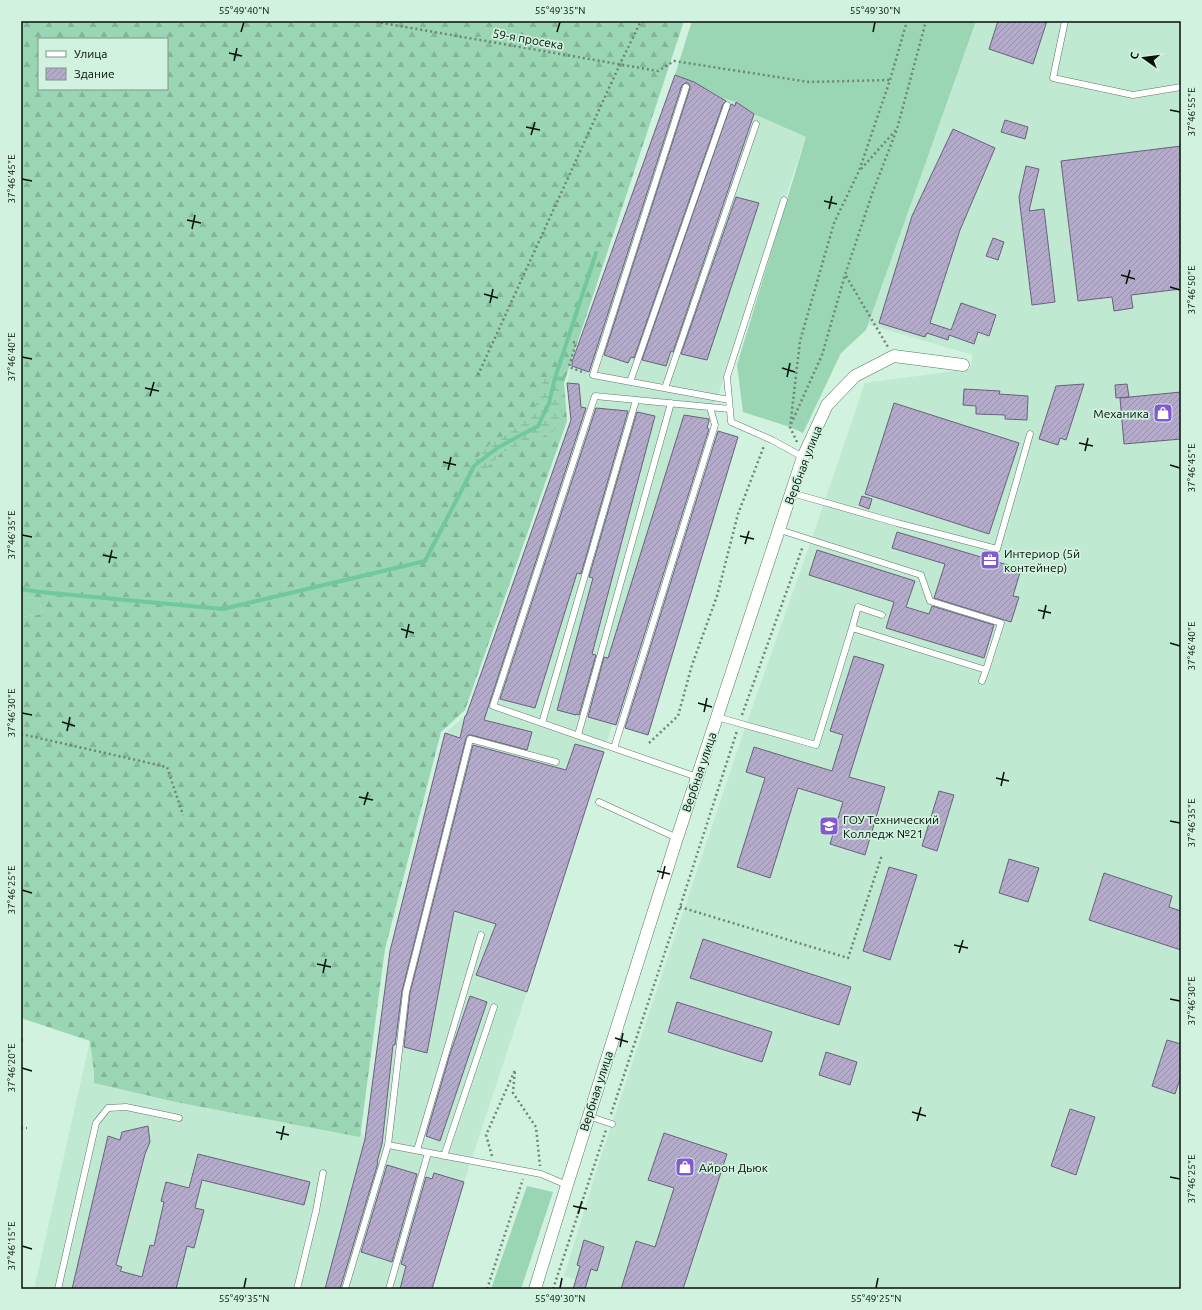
<svg xmlns="http://www.w3.org/2000/svg" width="1202" height="1310" viewBox="0 0 1202 1310" font-family="Ubuntu,sans-serif">
<style>
.built{fill:#c0e9d1}
.grass{fill:#9ad5b4}
.forest{fill:url(#forest-firs);fill-rule:evenodd}
.wetland{fill:url(#wetland-marsh)}
.lines{fill:none;stroke-linecap:round;stroke-linejoin:round}
.stream{stroke:#70c99b;stroke-width:4}
.building{fill:url(#building-hatch);stroke:#69617c}
.lane-casing{stroke:#5b7968;stroke-width:7}
.street-casing{stroke:#5b7968;stroke-width:13}
.path{stroke:#6e8477;stroke-width:2.5;stroke-dasharray:2 3;stroke-linecap:butt}
.lane{stroke:#fff;stroke-width:6}
.street{stroke:#fff;stroke-width:12}
.ticks{fill:none;stroke:#040f09;stroke-width:1.5}
.labels{text-anchor:middle;dominant-baseline:central;stroke-width:3.5;stroke-linejoin:round;paint-order:stroke}
.street-label{font-size:12px;fill:#040f09;stroke:#d0f2de}
.poi-label{font-size:12px;fill:#040f09;stroke:#d0f2de;text-anchor:start}
.neatline{fill:none;stroke:#040f09;stroke-width:1.5}
.ticks-label{font-size:10px;text-anchor:middle;fill:#040f09}
</style>
<defs>
<pattern id="forest-firs" width="22" height="20" patternUnits="userSpaceOnUse"><rect width="22" height="20" fill="#9ad5b4"/><path d="M5 1l3.5 6h-7zM16 11l3.5 6h-7z" fill="#83b699"/></pattern>
<pattern id="wetland-marsh" width="20" height="14" patternUnits="userSpaceOnUse"><rect width="20" height="14" fill="#9ad5b4"/><path d="M1 5h8M5 5V1M11 12h8M15 12V8" fill="none" stroke="#83b699"/></pattern>
<pattern id="building-hatch" width="6" height="6" patternUnits="userSpaceOnUse"><rect width="6" height="6" fill="#b3abc9"/><path d="M-1 1l2-2M0 6l6-6M5 7l2-2" fill="none" stroke="#9892ab"/></pattern>
</defs>
<rect width="100%" height="100%" fill="#d0f2de"/>
<!-- built -->
<path class="built" d="M 976,21 L 1181,21 L 1181,1289 L 573,1289 L 576,1280 L 564,1276 L 599,1162 L 746,725 L 811,541 L 865,383 L 970,369 L 973,355 L 867,324 Z
M 675,75 L 694,82 L 722,98 L 736,102 L 754,114 L 806,137 L 710,419 L 527,992 L 464,1182 L 432,1289 L 34,1289 L 90,1041 L 344,1102 L 365,1139 L 390,951 L 445,733 L 465,716 L 469,710 L 571,420 L 567,383 L 571,366 Z"/>
<!-- grass -->
<path class="grass" d="M 692,21 L 976,21 L 866,330 L 841,353 L 803,433 L 790,427 L 743,412 L 737,365 L 806,137 L 754,114 L 736,102 L 722,98 L 694,82 L 675,75 Z
M 39,597 L 42,614 L 21,617 L 21,598 Z
M 527,1186 L 553,1192 L 521,1289 L 491,1289 Z"/>
<!-- forest -->
<path class="forest" d="M 21,21 L 684,21 L 564,383 L 567,421 L 465,710 L 441,732 L 385,949 L 360,1137 L 176,1102 L 94,1083 L 94,1072 L 90,1041 L 21,1018 L 21,617 L 42,614 L 39,597 L 21,598 ZM 39,39 L 167,39 L 167,89 L 39,89 Z"/>
<!-- wetland -->
<path class="wetland" d="M 552,376 L 555,378 L 562,399 L 562,416 L 559,426 L 550,434 L 502,452 L 486,469 L 480,469 L 474,466 L 474,461 L 493,441 L 509,433 L 529,417 L 536,406 L 538,390 L 543,380 Z"/>
<g class="lines">
<!-- stream -->
<path class="stream" d="M 555,378 L 596,253
M 21,589 L 40,592 L 223,609 L 425,561 L 474,466 L 497,448 L 538,426 L 549,403 L 555,378 L 563,379"/>
</g>
<!-- building -->
<path class="building" d="M 998,21 L 1047,21 L 1033,64 L 989,49 Z
M 675,75 L 694,82 L 726,101 L 723,104 L 634,358 L 631,357 L 628,363 L 604,355 L 690,88 L 690,86 L 688,83 L 685,83 L 682,85 L 589,372 L 572,366 L 572,362 Z
M 736,102 L 754,114 L 673,352 L 671,351 L 666,366 L 642,360 L 731,104 L 735,106 Z
M 1005,120 L 1028,127 L 1025,139 L 1001,132 Z
M 953,129 L 995,148 L 960,230 L 930,323 L 951,330 L 961,303 L 996,315 L 989,336 L 978,332 L 974,344 L 949,335 L 948,340 L 927,333 L 925,337 L 879,323 L 912,216 Z
M 1181,146 L 1181,289 L 1131,295 L 1133,308 L 1114,311 L 1112,297 L 1078,301 L 1061,161 Z
M 1026,166 L 1039,169 L 1029,211 L 1044,209 L 1055,302 L 1032,305 L 1019,197 Z
M 736,197 L 759,203 L 707,360 L 681,354 Z
M 993,238 L 1004,242 L 998,260 L 986,256 Z
M 567,383 L 579,384 L 581,407 L 586,408 L 484,720 L 532,732 L 527,750 L 471,735 L 468,735 L 466,738 L 402,991 L 395,1045 L 393,1045 L 382,1144 L 377,1162 L 378,1163 L 340,1289 L 325,1289 L 365,1139 L 390,951 L 445,733 L 460,738 L 465,716 L 466,716 L 571,420 Z
M 1084,384 L 1066,440 L 1060,438 L 1058,445 L 1039,439 L 1056,386 Z
M 1127,384 L 1129,397 L 1116,398 L 1115,385 Z
M 964,389 L 1000,391 L 999,394 L 1028,396 L 1027,420 L 1005,419 L 1005,415 L 976,414 L 976,406 L 963,405 Z
M 1181,392 L 1181,439 L 1124,444 L 1120,398 Z
M 894,403 L 1019,443 L 989,534 L 865,494 Z
M 596,408 L 628,411 L 581,574 L 577,573 L 535,708 L 500,699 Z
M 637,412 L 655,416 L 592,654 L 596,655 L 579,715 L 576,714 L 576,715 L 557,710 L 593,578 L 589,577 Z
M 684,415 L 709,419 L 709,421 L 707,428 L 709,429 L 616,725 L 588,717 L 604,657 L 608,658 Z
M 718,431 L 738,437 L 648,735 L 625,728 Z
M 862,496 L 872,499 L 869,509 L 859,505 Z
M 897,532 L 1021,569 L 1013,596 L 1019,597 L 1011,622 L 934,598 L 945,564 L 892,548 Z
M 817,550 L 915,581 L 906,607 L 929,614 L 932,606 L 994,625 L 984,658 L 886,628 L 894,602 L 809,575 Z
M 854,656 L 884,665 L 849,777 L 885,787 L 865,855 L 830,844 L 843,802 L 798,788 L 770,878 L 737,867 L 765,778 L 746,772 L 754,747 L 832,771 L 843,735 L 830,731 Z
M 575,744 L 604,752 L 527,992 L 476,975 L 496,924 L 454,911 L 427,1053 L 404,1047 L 410,993 L 473,745 L 566,770 Z
M 939,791 L 954,795 L 937,851 L 922,846 Z
M 1009,859 L 1039,868 L 1028,902 L 999,893 Z
M 889,867 L 917,875 L 890,960 L 863,951 Z
M 1104,873 L 1172,896 L 1169,907 L 1181,911 L 1181,950 L 1089,920 Z
M 703,939 L 851,987 L 839,1025 L 690,978 Z
M 470,996 L 487,1002 L 440,1141 L 426,1136 L 450,1054 Z
M 677,1002 L 772,1032 L 762,1062 L 668,1032 Z
M 1167,1040 L 1181,1044 L 1181,1076 L 1175,1094 L 1152,1086 Z
M 826,1052 L 857,1062 L 850,1085 L 819,1075 Z
M 1070,1109 L 1095,1117 L 1076,1175 L 1051,1166 Z
M 148,1126 L 150,1142 L 145,1154 L 116,1265 L 122,1267 L 120,1271 L 142,1277 L 150,1245 L 154,1246 L 164,1202 L 161,1201 L 166,1182 L 189,1188 L 198,1154 L 310,1182 L 304,1205 L 202,1180 L 195,1208 L 204,1210 L 194,1248 L 187,1246 L 176,1289 L 72,1289 L 108,1136 L 120,1140 L 122,1132 Z
M 664,1133 L 727,1154 L 683,1289 L 621,1289 L 636,1241 L 655,1247 L 674,1188 L 648,1180 Z
M 387,1165 L 417,1174 L 392,1262 L 361,1252 Z
M 434,1173 L 464,1182 L 432,1289 L 400,1289 L 406,1266 L 401,1264 L 426,1177 L 432,1179 Z
M 584,1240 L 604,1247 L 597,1271 L 591,1269 L 585,1289 L 573,1289 L 580,1266 L 577,1265 Z"/>
<g class="lines">
<defs>
<path id="lane" d="M 1065,21 L 1053,78 L 1133,95 L 1181,87
M 686,87 L 593,375 L 729,400
M 784,200 L 727,377 L 731,422 L 772,440 L 803,457
M 630,382 L 727,105
M 665,388 L 756,124
M 792,493 L 897,523 L 997,549 L 1030,434
M 852,628 L 858,607 L 882,615
M 982,681 L 986,670
M 717,717 L 816,745 L 852,628 L 986,670 L 1001,623 L 930,601 L 921,575 L 780,530
M 542,723 L 636,400
M 578,735 L 671,403
M 614,748 L 715,425 L 710,407
M 556,762 L 470,739 L 406,992 L 388,1145 L 541,1174 L 567,1185
M 697,777 L 493,706 L 595,396 L 730,409
M 599,802 L 677,838
M 588,1116 L 612,1124
M 417,1150 L 481,935
M 444,1156 L 494,1007
M 58,1289 L 96,1123 L 108,1108 L 126,1107 L 179,1118
M 297,1289 L 316,1211 L 323,1173
M 345,1289 L 388,1145
M 389,1289 L 428,1153"/>
<path id="street" d="M 535,1289 L 567,1185 L 677,838 L 803,457 L 827,405 L 855,376 L 894,356 L 963,365"/>
</defs>
<!-- lane casing -->
<use href="#lane" class="lane-casing"/>
<!-- street casing -->
<use href="#street" class="street-casing"/>
<!-- path -->
<path class="path" d="M 371,21 L 658,71 L 674,61 L 809,82 L 890,80
M 861,169 L 896,130
M 846,276 L 888,347
M 573,342 L 576,343 L 569,367 L 585,373
M 478,375 L 620,64 L 641,21
M 791,424 L 822,355 L 845,275 L 872,194 L 897,129 L 926,21
M 797,442 L 790,427 L 800,341 L 834,223 L 859,171 L 890,80 L 907,21
M 742,715 L 803,546
M 21,734 L 167,767 L 183,815
M 649,743 L 678,716 L 692,665 L 717,596 L 738,514 L 764,446
M 680,907 L 848,958 L 882,855
M 21,1040 L 25,1040
M 611,1114 L 680,907 L 737,731
M 21,1128 L 27,1128
M 492,1156 L 486,1135 L 515,1070 L 513,1093 L 536,1127 L 540,1166
M 487,1289 L 523,1179
M 553,1289 L 606,1130"/>
<!-- lane -->
<use href="#lane" class="lane"/>
<!-- street -->
<use href="#street" class="street"/>
</g>
<!-- ticks -->
<path class="ticks" d="M 241,32 L 244,22M 557,32 L 560,22M 873,32 L 875,22M 229,53 L 242,56M 234,61 L 237,48M 1170,110 L 1180,112M 526,127 L 540,130M 531,135 L 535,122M 22,179 L 32,181M 824,201 L 837,204M 829,209 L 832,196M 187,220 L 201,223M 192,229 L 195,215M 1121,275 L 1135,279M 1126,284 L 1130,270M 1170,287 L 1180,290M 484,294 L 498,298M 490,303 L 493,289M 22,357 L 32,359M 782,368 L 795,372M 787,377 L 790,363M 145,388 L 159,391M 150,396 L 154,382M 1079,443 L 1093,446M 1085,451 L 1088,438M 443,462 L 456,465M 1170,465 L 1180,468M 448,470 L 451,457M 22,535 L 32,537M 740,536 L 754,539M 745,544 L 749,531M 103,555 L 117,558M 109,563 L 112,550M 1038,610 L 1051,613M 1043,619 L 1046,605M 401,629 L 414,633M 406,638 L 409,624M 1170,643 L 1180,646M 698,703 L 712,707M 704,712 L 707,698M 22,713 L 32,715M 62,722 L 75,726M 67,731 L 70,717M 996,778 L 1009,781M 1001,786 L 1004,772M 359,797 L 373,800M 364,805 L 368,792M 1170,821 L 1180,823M 657,871 L 670,874M 662,879 L 665,866M 22,890 L 32,893M 954,945 L 968,948M 959,953 L 963,940M 317,964 L 331,967M 323,973 L 326,959M 1170,999 L 1180,1001M 615,1038 L 628,1042M 620,1047 L 623,1033M 22,1068 L 32,1071M 912,1112 L 926,1116M 917,1121 L 921,1107M 276,1132 L 289,1135M 281,1140 L 284,1126M 1170,1177 L 1180,1179M 573,1206 L 587,1209M 578,1214 L 582,1201M 22,1246 L 32,1249M 244,1288 L 246,1278M 560,1288 L 562,1278M 876,1288 L 878,1278"/>
<!-- icons -->
<defs>
<symbol id="shop-square" viewBox="-11 -11 22 22"><rect x="-9" y="-9" width="18" height="18" rx="4" fill="#8558d2" stroke="#d0f2de"/><path d="M-5-2.5h2.3a2.7 3.5 0 0 1 5.4 0H5L5.5 6h-11ZM-1.5-2.5h3a1.5 2.3 0 0 0-3 0Z" fill="#fff"/></symbol>
<symbol id="office-square" viewBox="-11 -11 22 22"><rect x="-9" y="-9" width="18" height="18" rx="4" fill="#8558d2" stroke="#d0f2de"/><path d="M-6-3h4V-5.5h4V-3h4V5H-6ZM-1-4.5V-3h2v-1.5ZM-6 0V1H6V0Z" fill="#fff"/></symbol>
<symbol id="university-square" viewBox="-11 -11 22 22"><rect x="-9" y="-9" width="18" height="18" rx="4" fill="#8558d2" stroke="#d0f2de"/><path d="M0-5L7-2L0 1L-7-2ZM-4 1L0 2.5L4 1V4Q0 6-4 4Z" fill="#fff"/></symbol>
</defs>
<g fill-rule="evenodd">
<use href="#shop-square" x="1152" y="402" width="22" height="22"/>
<use href="#office-square" x="979" y="549" width="22" height="22"/>
<use href="#university-square" x="818" y="815" width="22" height="22"/>
<use href="#shop-square" x="674" y="1156" width="22" height="22"/>
</g>
<g class="labels">
<!-- street labels -->
<g class="street-label">
<text transform="translate(528 39) rotate(10)">59-я просека</text>
<text transform="translate(803 465) rotate(-69)">Вербная улица</text>
<text transform="translate(699 772) rotate(-71)">Вербная улица</text>
<text transform="translate(596 1091) rotate(-72)">Вербная улица</text>
</g>
<!-- poi labels -->
<g class="poi-label">
<text x="1149" y="413" text-anchor="end">Механика</text>
<text x="1004" y="553">Интериор (5й<tspan x="1004" dy="14">контейнер)</tspan></text>
<text x="843" y="819">ГОУ Технический<tspan x="843" dy="14">Колледж №21</tspan></text>
<text x="699" y="1167">Айрон Дьюк</text>
</g>
</g>
<!-- border -->
<rect width="1202" height="1310" fill="none" stroke="#d0f2de" stroke-width="44"/>
<!-- legend -->
<rect x="38" y="38" width="130" height="52" fill="#d0f2de" stroke="#7e9789"/>
<rect x="46" y="51" width="20" height="6" fill="#ffffff" stroke="#7e9789"/>
<text x="74" y="58" font-size="12" fill="#040f09">Улица</text>
<rect x="46" y="68" width="20" height="12" fill="url(#building-hatch)" stroke="#7e9789"/>
<text x="74" y="78" font-size="12" fill="#040f09">Здание</text>
<!-- north arrow -->
<g transform="translate(1144 58) rotate(284)" stroke="#d0f2de" stroke-width="3" paint-order="stroke">
<path d="M0-3L7 15L0 10L-7 15Z" fill="#040f09"/>
<text y="-6" font-size="11" font-weight="bold" text-anchor="middle" fill="#040f09">С</text>
</g>
<rect x="22" y="22" width="1158" height="1266" class="neatline"/>
<g class="ticks-label">
<text x="244" y="14">55°49'40"N</text>
<text x="560" y="14">55°49'35"N</text>
<text x="875" y="14">55°49'30"N</text>
<text transform="translate(1191 112) rotate(-90)" y="4">37°46'55"E</text>
<text transform="translate(11 179) rotate(-90)" y="4">37°46'45"E</text>
<text transform="translate(1191 290) rotate(-90)" y="4">37°46'50"E</text>
<text transform="translate(11 357) rotate(-90)" y="4">37°46'40"E</text>
<text transform="translate(1191 468) rotate(-90)" y="4">37°46'45"E</text>
<text transform="translate(11 535) rotate(-90)" y="4">37°46'35"E</text>
<text transform="translate(1191 646) rotate(-90)" y="4">37°46'40"E</text>
<text transform="translate(11 713) rotate(-90)" y="4">37°46'30"E</text>
<text transform="translate(1191 823) rotate(-90)" y="4">37°46'35"E</text>
<text transform="translate(11 890) rotate(-90)" y="4">37°46'25"E</text>
<text transform="translate(1191 1001) rotate(-90)" y="4">37°46'30"E</text>
<text transform="translate(11 1068) rotate(-90)" y="4">37°46'20"E</text>
<text transform="translate(1191 1179) rotate(-90)" y="4">37°46'25"E</text>
<text transform="translate(11 1246) rotate(-90)" y="4">37°46'15"E</text>
<text x="244" y="1302">55°49'35"N</text>
<text x="560" y="1302">55°49'30"N</text>
<text x="876" y="1302">55°49'25"N</text>
</g>
</svg>
